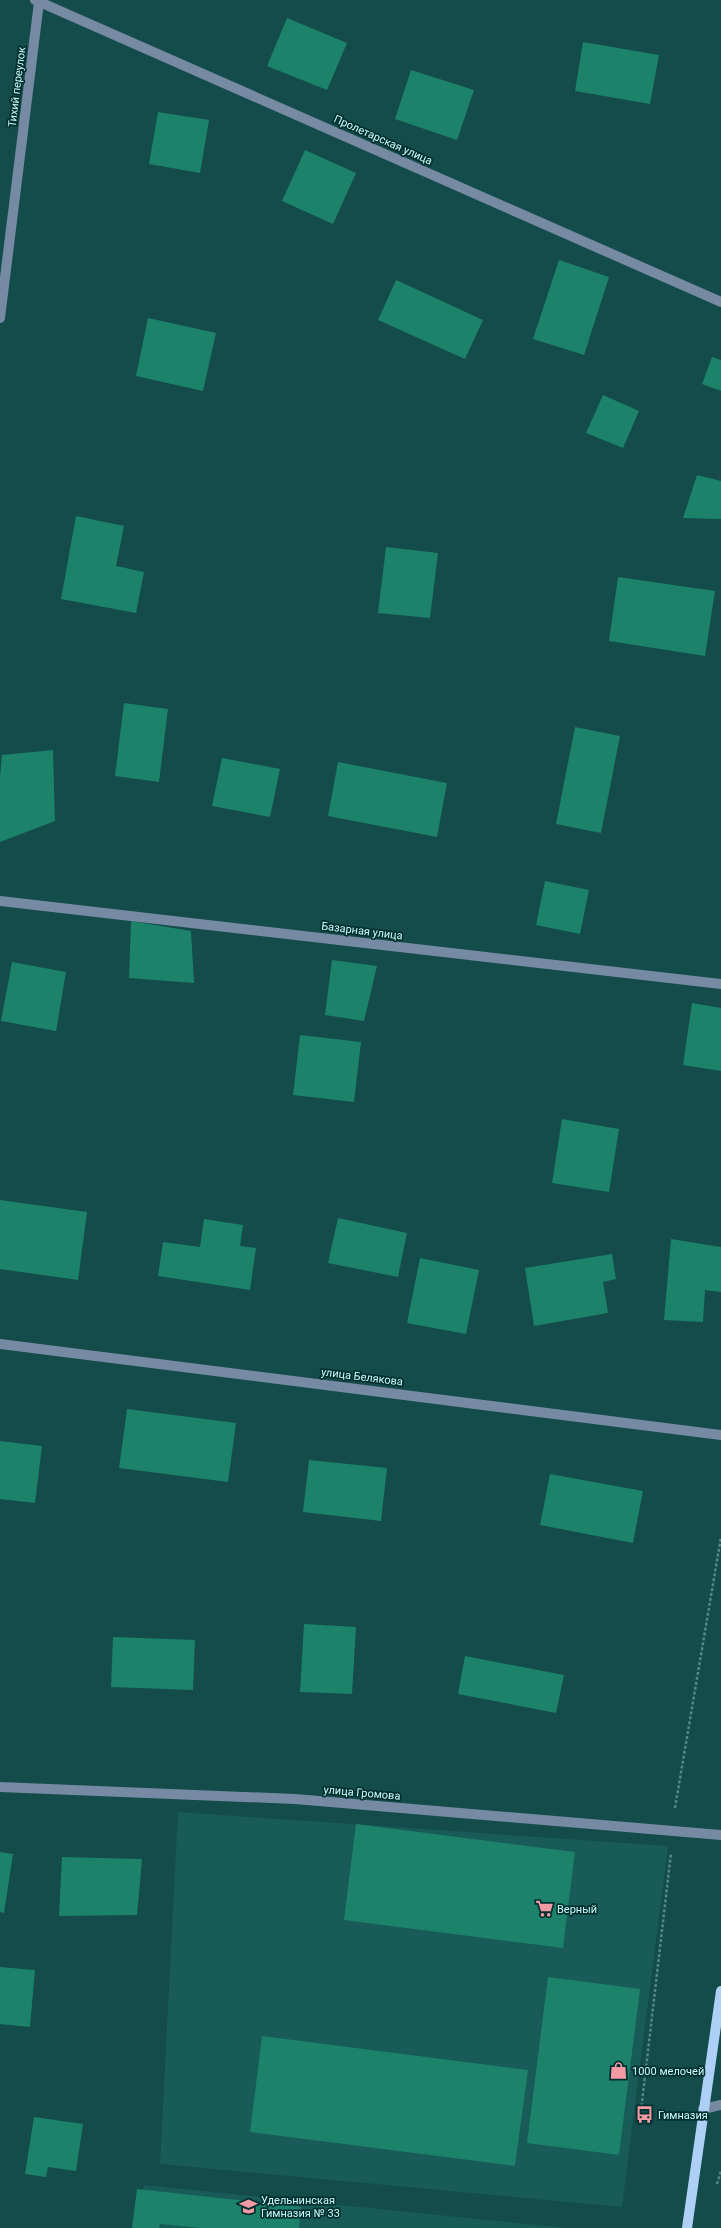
<svg xmlns="http://www.w3.org/2000/svg" width="721" height="2228" viewBox="0 0 721 2228" font-family="Roboto,sans-serif">
<style>
.built{fill:#185b59}
.building{fill:#1c826a}
.lines{fill:none;stroke-linecap:round;stroke-linejoin:round}
.path{stroke:#528886;stroke-width:2.5;stroke-dasharray:3 2;stroke-linecap:butt}
.minor{stroke:#768aa3;stroke-width:10}
.major{stroke:#aed0f7;stroke-width:10}
.labels{text-anchor:middle;dominant-baseline:central;stroke-width:3.5;stroke-linejoin:round;paint-order:stroke}
.street-label{font-size:11px;fill:#ccfbf8;stroke:#00302f}
.poi-label{font-size:11px;fill:#ccfbf8;stroke:#00302f;text-anchor:start}
</style>
<rect width="100%" height="100%" fill="#134c4b"/>
<!-- built -->
<path class="built" d="M 178,1812 L 668,1846 L 622,2207 L 160,2164 Z
M 144,2185 L 567,2228 L 139,2228 Z"/>
<!-- building -->
<path class="building" d="M 287,18 L 347,43 L 327,90 L 267,66 Z
M 583,42 L 659,55 L 650,104 L 575,91 Z
M 411,70 L 474,90 L 457,140 L 395,119 Z
M 158,112 L 209,120 L 200,173 L 149,164 Z
M 305,150 L 356,173 L 333,224 L 282,201 Z
M 559,260 L 609,277 L 584,355 L 533,339 Z
M 396,280 L 483,320 L 465,359 L 378,320 Z
M 148,318 L 216,333 L 203,391 L 136,376 Z
M 712,357 L 721,360 L 721,391 L 702,384 Z
M 603,395 L 639,411 L 623,448 L 586,433 Z
M 697,475 L 721,481 L 721,519 L 683,518 Z
M 76,516 L 124,526 L 116,566 L 144,572 L 136,613 L 61,599 Z
M 386,547 L 438,553 L 430,618 L 378,613 Z
M 618,577 L 715,591 L 705,656 L 609,641 Z
M 124,703 L 168,709 L 159,782 L 115,776 Z
M 575,727 L 620,736 L 601,833 L 556,824 Z
M 53,750 L 55,821 L 0,842 L 0,777 L 2,755 Z
M 222,758 L 280,769 L 270,817 L 212,806 Z
M 338,762 L 447,783 L 437,837 L 328,816 Z
M 545,881 L 589,890 L 580,934 L 536,925 Z
M 131,921 L 191,931 L 194,983 L 129,978 Z
M 332,960 L 377,966 L 364,1021 L 325,1015 Z
M 12,962 L 66,972 L 56,1031 L 1,1021 Z
M 692,1003 L 721,1008 L 721,1071 L 683,1065 Z
M 300,1035 L 361,1042 L 354,1102 L 293,1095 Z
M 562,1119 L 619,1129 L 609,1192 L 552,1183 Z
M 0,1200 L 87,1212 L 78,1280 L 0,1269 Z
M 338,1218 L 407,1233 L 398,1277 L 328,1263 Z
M 204,1219 L 243,1225 L 240,1246 L 256,1248 L 250,1290 L 158,1276 L 163,1242 L 200,1247 Z
M 671,1239 L 721,1247 L 721,1292 L 705,1290 L 703,1322 L 664,1320 Z
M 612,1254 L 616,1279 L 603,1282 L 608,1313 L 534,1326 L 525,1268 Z
M 420,1258 L 479,1270 L 466,1334 L 407,1323 Z
M 127,1409 L 236,1423 L 228,1482 L 119,1468 Z
M 0,1441 L 42,1446 L 35,1503 L 0,1499 Z
M 309,1460 L 387,1468 L 381,1521 L 303,1512 Z
M 550,1474 L 643,1491 L 633,1543 L 540,1525 Z
M 304,1624 L 356,1627 L 352,1694 L 300,1692 Z
M 113,1637 L 195,1640 L 193,1690 L 111,1687 Z
M 465,1656 L 564,1675 L 556,1713 L 458,1694 Z
M 356,1824 L 575,1852 L 563,1948 L 344,1920 Z
M 0,1852 L 13,1854 L 4,1913 L 0,1912 Z
M 62,1857 L 142,1859 L 137,1915 L 59,1916 Z
M 0,1967 L 35,1970 L 30,2027 L 0,2024 Z
M 548,1977 L 640,1989 L 619,2155 L 527,2143 Z
M 262,2036 L 528,2070 L 515,2166 L 250,2132 Z
M 34,2117 L 83,2124 L 76,2171 L 48,2167 L 46,2177 L 25,2174 Z
M 137,2189 L 301,2207 L 299,2228 L 201,2228 L 160,2224 L 159,2228 L 132,2228 Z"/>
<g class="lines">
<!-- path -->
<path class="path" d="M 675,1808 L 721,1537
M 641,2111 L 671,1853
M 717,2184 L 721,2171"/>
<!-- minor -->
<path class="minor" d="M 35,0 L 721,302
M 0,318 L 39,2
M 0,901 L 721,984
M 0,1344 L 721,1435
M 0,1787 L 295,1799 L 721,1835
M 703,2109 L 721,2105"/>
<!-- major -->
<path class="major" d="M 687,2228 L 721,1991"/>
</g>
<!-- icons -->
<defs>
<symbol id="supermarket-bare" viewBox="-9 -9 18 18"><path d="M-6-5.5h2.5l.6 2H6L4.5 2H-2.5L-4.4-4H-6ZM-1.5 3.2a1.3 1.3 0 1 0 .1 0ZM3 3.2a1.3 1.3 0 1 0 .1 0Z" fill="#f49aa4" stroke="#00302f" stroke-width="2.5" paint-order="stroke"/></symbol>
<symbol id="shop-bare" viewBox="-9 -9 18 18"><path d="M-5-2.5h2.3a2.7 3.5 0 0 1 5.4 0H5L5.5 6h-11ZM-1.5-2.5h3a1.5 2.3 0 0 0-3 0Z" fill="#f49aa4" stroke="#00302f" stroke-width="2.5" paint-order="stroke"/></symbol>
<symbol id="bus-bare" viewBox="-9 -9 18 18"><path d="M-5-6H5V4H4V6H2V4H-2V6H-4V4H-5ZM-3.5-4V0h7V-4ZM-3.5 1.2v1.5H-2V1.2ZM2 1.2v1.5H3.5V1.2Z" fill="#f49aa4" stroke="#00302f" stroke-width="2.5" paint-order="stroke"/></symbol>
<symbol id="school-bare" viewBox="-9 -9 18 18"><path d="M0-5L7-2L0 1L-7-2ZM-4 1L0 2.5L4 1V4Q0 6-4 4Z" fill="#f49aa4" stroke="#00302f" stroke-width="2.5" paint-order="stroke"/></symbol>
</defs>
<g fill-rule="evenodd">
<use href="#supermarket-bare" x="532" y="1896" width="25" height="25"/>
<use href="#shop-bare" x="606" y="2058" width="25" height="25"/>
<use href="#bus-bare" x="632" y="2102" width="25" height="25"/>
<use href="#school-bare" x="236" y="2194" width="25" height="25"/>
</g>
<g class="labels">
<!-- street labels -->
<g class="street-label">
<text transform="translate(17 87) rotate(-83)">Тихий переулок</text>
<text transform="translate(383 140) rotate(24)">Пролетарская улица</text>
<text transform="translate(362 931) rotate(7)">Базарная улица</text>
<text transform="translate(362 1377) rotate(7)">улица Белякова</text>
<text transform="translate(362 1793) rotate(5)">улица Громова</text>
</g>
<!-- poi labels -->
<g class="poi-label">
<text x="557" y="1909">Верный</text>
<text x="632" y="2071">1000 мелочей</text>
<text x="658" y="2115">Гимназия</text>
<text x="261" y="2200">Удельнинская<tspan x="261" dy="13">Гимназия № 33</tspan></text>
</g>
</g>
</svg>
